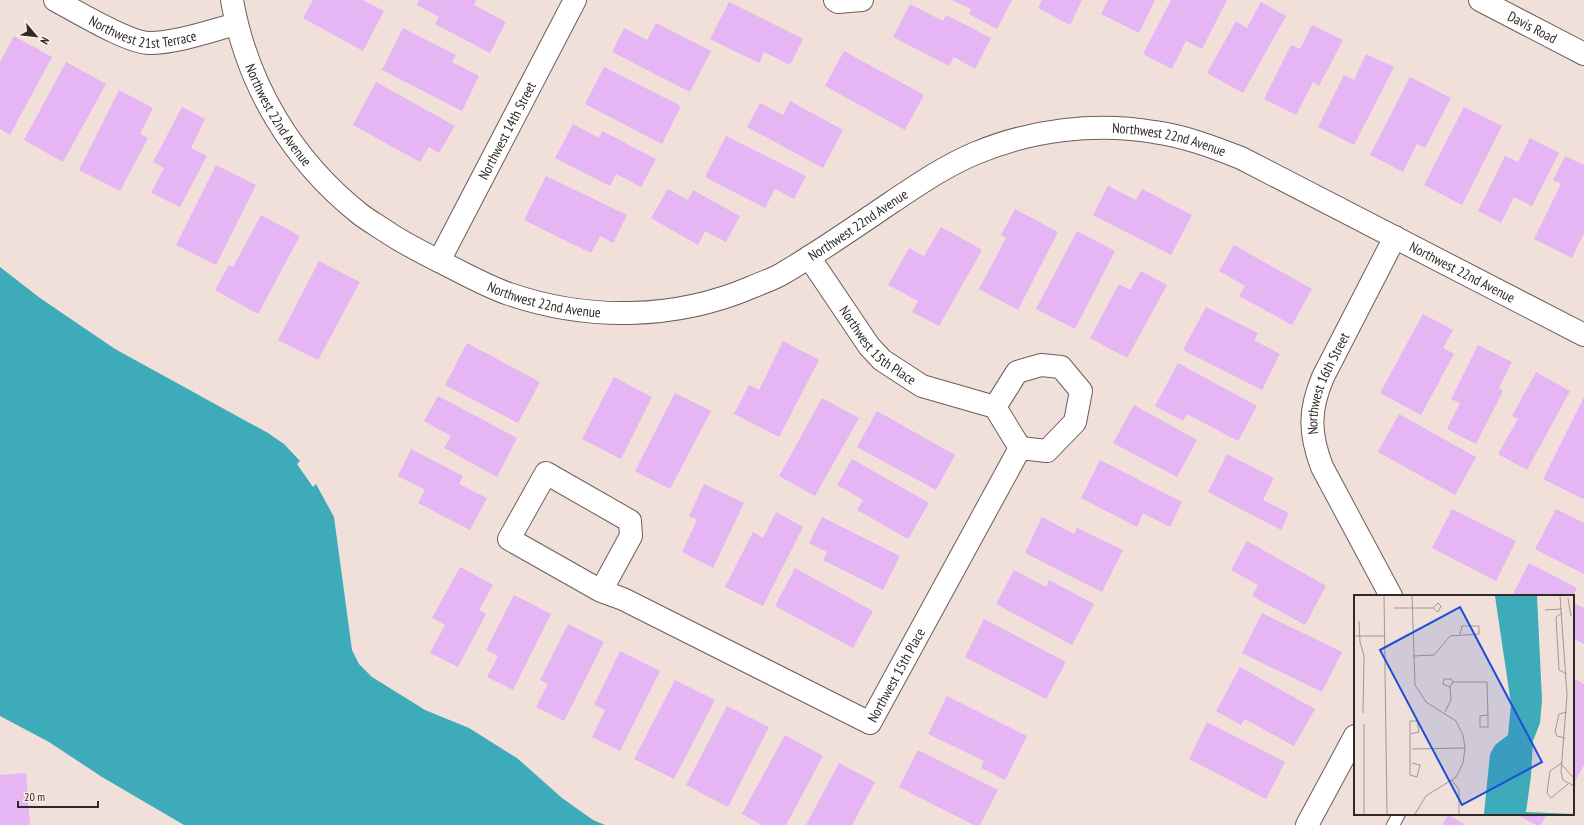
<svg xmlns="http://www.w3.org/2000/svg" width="1584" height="825" viewBox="0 0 1584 825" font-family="'PT Sans Narrow',sans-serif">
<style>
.water{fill:#3eabbb}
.building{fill:#e5b5f4}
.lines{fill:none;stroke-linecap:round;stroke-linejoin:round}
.lane-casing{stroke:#6b5e58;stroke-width:14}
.street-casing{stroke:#6b5e58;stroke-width:24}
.lane{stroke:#fff;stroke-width:12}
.street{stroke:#fff;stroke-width:22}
.labels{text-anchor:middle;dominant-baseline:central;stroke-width:3;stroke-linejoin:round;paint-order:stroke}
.street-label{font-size:14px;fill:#2f2927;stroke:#fdede6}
.inset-road{fill:none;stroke:#a39792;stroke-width:1}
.view{fill:#1d4ed8;fill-opacity:0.15;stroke:#1d4ed8;stroke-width:2}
.inset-edge{fill:none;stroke:#2f2927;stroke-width:2}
</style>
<rect width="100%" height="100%" fill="#f0e0d9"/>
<!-- water -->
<path class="water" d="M 0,267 L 40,298 L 115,349 L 268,433 L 284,444 L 300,461 L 297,464 L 313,487 L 316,484 L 334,517 L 352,650 L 359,664 L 372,677 L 425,710 L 469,728 L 517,758 L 562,798 L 593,820 L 605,825 L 184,825 L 102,777 L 49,742 L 0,716 Z"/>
<!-- building -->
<path class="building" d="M 313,0 L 363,0 L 384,11 L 363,51 L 303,18 Z
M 419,0 L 476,0 L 474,5 L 506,22 L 490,53 L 435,24 L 439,17 L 417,5 Z
M 952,0 L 1012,0 L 997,29 L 969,14 L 971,9 Z
M 1042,0 L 1082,0 L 1070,25 L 1038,8 Z
M 1108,0 L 1155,0 L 1139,33 L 1101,14 Z
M 1171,0 L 1227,0 L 1202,49 L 1186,41 L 1172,69 L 1143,54 Z
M 729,2 L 803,39 L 790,65 L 764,52 L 759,63 L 710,39 Z
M 1261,2 L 1286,16 L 1243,93 L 1207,73 L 1236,21 L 1247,28 Z
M 910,4 L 943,21 L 946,15 L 991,38 L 975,69 L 954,57 L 949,66 L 893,37 Z
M 656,23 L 711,51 L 690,92 L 612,52 L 624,28 L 647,40 Z
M 1312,25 L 1343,40 L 1319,86 L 1313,82 L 1296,115 L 1264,99 L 1291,45 L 1300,49 Z
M 403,28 L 456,55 L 452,62 L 479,76 L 462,111 L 382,70 Z
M 14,36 L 52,57 L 10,135 L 0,129 L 0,62 Z
M 844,51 L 924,95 L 905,130 L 825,86 Z
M 1366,54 L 1394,67 L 1354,145 L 1318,127 L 1344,75 L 1354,80 Z
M 66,62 L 106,84 L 63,162 L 24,140 Z
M 604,67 L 681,106 L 662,144 L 585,104 Z
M 1410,77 L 1451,98 L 1425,148 L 1417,144 L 1403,172 L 1370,155 Z
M 376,82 L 455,126 L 439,153 L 429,147 L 420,162 L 353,125 Z
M 119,90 L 153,108 L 140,134 L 148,138 L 120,191 L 79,170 Z
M 790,101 L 843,130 L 823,168 L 747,127 L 760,103 L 783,115 Z
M 182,107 L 205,119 L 191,148 L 207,156 L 180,207 L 151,193 L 164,168 L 153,162 Z
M 1464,107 L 1502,126 L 1462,205 L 1424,185 Z
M 573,124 L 599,138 L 602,131 L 656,159 L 641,187 L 616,174 L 610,186 L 555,158 Z
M 726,136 L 806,176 L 794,199 L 775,189 L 765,208 L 705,177 Z
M 1530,138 L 1559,153 L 1532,206 L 1514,197 L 1501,223 L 1478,211 L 1505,156 L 1518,162 Z
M 1565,156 L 1584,165 L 1584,233 L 1572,258 L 1534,239 L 1561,184 L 1553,180 Z
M 216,165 L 256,185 L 216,265 L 176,245 Z
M 546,176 L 627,215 L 613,243 L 600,236 L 591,253 L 524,220 Z
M 1108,186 L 1136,200 L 1142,189 L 1192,215 L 1171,255 L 1093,215 Z
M 668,189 L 688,200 L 693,190 L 740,216 L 726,242 L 705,231 L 698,245 L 651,218 Z
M 1015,209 L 1058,232 L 1018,310 L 979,289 L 1006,238 L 1001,235 Z
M 261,215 L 300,236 L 258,314 L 215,290 L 229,265 L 233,267 Z
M 941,227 L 982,250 L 939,326 L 912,312 L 918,301 L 888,285 L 909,248 L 924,256 Z
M 1077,231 L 1115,251 L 1075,329 L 1036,309 Z
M 1234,245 L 1312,289 L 1292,325 L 1239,296 L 1245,286 L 1219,271 Z
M 319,261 L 360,282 L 318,360 L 278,340 Z
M 1141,271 L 1167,285 L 1127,358 L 1090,338 L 1119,284 L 1130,290 Z
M 1206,307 L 1258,333 L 1254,340 L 1280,354 L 1262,390 L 1183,350 Z
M 1423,314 L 1453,330 L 1443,348 L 1454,354 L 1421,415 L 1380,393 Z
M 783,341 L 819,360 L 779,437 L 734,414 L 749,385 L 759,390 Z
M 467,343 L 540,382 L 518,423 L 445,385 Z
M 1478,345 L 1512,362 L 1499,388 L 1503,391 L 1476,444 L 1447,429 L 1460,403 L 1451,399 Z
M 1178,363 L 1257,406 L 1238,441 L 1187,414 L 1183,421 L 1155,406 Z
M 1536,372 L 1570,391 L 1527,470 L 1498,454 L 1518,419 L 1512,416 Z
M 614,377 L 652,397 L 621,459 L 582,439 Z
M 675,393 L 711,411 L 670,489 L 635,471 Z
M 438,396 L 517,438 L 497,477 L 444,448 L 451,436 L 424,421 Z
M 1584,397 L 1584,497 L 1583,499 L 1543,479 Z
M 822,398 L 859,418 L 815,496 L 779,476 Z
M 1134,405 L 1197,440 L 1177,477 L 1113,443 Z
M 877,411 L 955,455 L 936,490 L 857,447 Z
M 1399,414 L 1476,457 L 1455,495 L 1378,452 Z
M 411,449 L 463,476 L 459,484 L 487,498 L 470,530 L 418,503 L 425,490 L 398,476 Z
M 1227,454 L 1274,478 L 1263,500 L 1289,513 L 1281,530 L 1208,492 Z
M 852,459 L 929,503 L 908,539 L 857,510 L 863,500 L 837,485 Z
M 1100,460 L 1182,502 L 1170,527 L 1143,513 L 1137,527 L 1081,498 Z
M 704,484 L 744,503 L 713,568 L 682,552 L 697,520 L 689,516 Z
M 1452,509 L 1516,541 L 1496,581 L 1432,548 Z
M 1556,509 L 1584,523 L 1584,574 L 1535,549 Z
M 776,512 L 803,527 L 763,606 L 725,587 L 753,532 L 763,538 Z
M 822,517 L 900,556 L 883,590 L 823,560 L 827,552 L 809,543 Z
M 1042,517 L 1074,534 L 1077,528 L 1123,550 L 1102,592 L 1025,553 Z
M 1247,541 L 1326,586 L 1305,625 L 1252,596 L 1258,585 L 1231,570 Z
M 1529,563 L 1577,588 L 1573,596 L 1512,596 Z
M 460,567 L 493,585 L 479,610 L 486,614 L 458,667 L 430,653 L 445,625 L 432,618 Z
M 795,568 L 873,611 L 853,648 L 775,606 Z
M 1014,570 L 1046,587 L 1049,580 L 1094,604 L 1072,645 L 996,604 Z
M 514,595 L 551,614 L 513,690 L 487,677 L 498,656 L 486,650 Z
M 1573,603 L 1584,608 L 1584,644 L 1573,638 Z
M 1262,613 L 1342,652 L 1322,692 L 1242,653 Z
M 984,619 L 1066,662 L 1046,699 L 965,657 Z
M 568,624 L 604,642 L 564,721 L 536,707 L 548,684 L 540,680 Z
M 620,651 L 660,671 L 620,751 L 592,737 L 605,710 L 594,705 Z
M 1240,667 L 1315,709 L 1294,746 L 1245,719 L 1241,725 L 1216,711 Z
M 1575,679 L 1584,684 L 1584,765 L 1575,782 L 1573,781 L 1573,683 Z
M 675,680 L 715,700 L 674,779 L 634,759 Z
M 947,696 L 1027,736 L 1005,780 L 981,768 L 984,761 L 928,734 Z
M 727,706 L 769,727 L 728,807 L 686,785 Z
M 1207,722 L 1285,762 L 1266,799 L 1189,759 Z
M 785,735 L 823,756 L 786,825 L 762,825 L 742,814 Z
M 918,750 L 998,790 L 980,825 L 974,825 L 899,787 Z
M 839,763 L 875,782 L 852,825 L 806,825 Z
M 26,773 L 30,825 L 0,825 L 0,775 Z
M 1516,814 L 1547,814 L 1541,825 L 1536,825 Z
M 1448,815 L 1466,825 L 1442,825 Z"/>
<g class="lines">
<defs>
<path id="lane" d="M 1393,825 L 1399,814"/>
<g id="street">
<path id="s1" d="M 55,0 C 76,11 128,43 149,43 C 176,43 210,31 236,24"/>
<path id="s2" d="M 232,0 C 247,85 292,160 360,214 C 369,221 380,227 390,234 C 407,245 425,254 443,263 C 465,274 486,286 509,294 C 588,321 675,320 752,287 C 761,283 771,280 780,275 C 818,253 855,227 892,202 C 919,184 945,166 976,153 C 1031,130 1095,122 1154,132 C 1184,136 1213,147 1241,158 L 1584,335"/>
<path d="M 835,0 L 838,2 L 862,0"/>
<path id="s3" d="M 1480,0 L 1584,54"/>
<path id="s4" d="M 809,257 L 869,346 L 882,360 L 922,386 L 995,407 L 1020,448"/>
<path id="s5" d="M 439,261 L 575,0"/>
<path id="s6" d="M 601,591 L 631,536 L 630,521 L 546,473 L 509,539 L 601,591 L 623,599 L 870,723 L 1020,448 L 1047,451 L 1075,422 L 1081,391 L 1061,367 L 1041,365 L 1017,372 L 995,407"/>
<path id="s7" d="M 1391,596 L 1322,467 C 1309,433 1309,410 1323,377 L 1395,237"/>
<path d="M 1307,825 L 1355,736"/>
</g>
</defs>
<!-- lane casing -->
<use href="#lane" class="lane-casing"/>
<!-- street casing -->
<use href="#street" class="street-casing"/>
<!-- lane -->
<use href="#lane" class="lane"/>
<!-- street -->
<use href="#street" class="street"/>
</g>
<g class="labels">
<!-- street labels -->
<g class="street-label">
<text stroke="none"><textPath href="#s1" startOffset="96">Northwest 21st Terrace</textPath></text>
<text stroke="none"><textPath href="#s3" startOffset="59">Davis Road</textPath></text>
<text stroke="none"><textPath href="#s2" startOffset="125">Northwest 22nd Avenue</textPath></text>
<text stroke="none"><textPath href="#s5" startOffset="147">Northwest 14th Street</textPath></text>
<text stroke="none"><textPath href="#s2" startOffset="1132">Northwest 22nd Avenue</textPath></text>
<text stroke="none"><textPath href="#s2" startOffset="796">Northwest 22nd Avenue</textPath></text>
<text stroke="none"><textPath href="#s2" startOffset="1456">Northwest 22nd Avenue</textPath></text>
<text stroke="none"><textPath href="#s2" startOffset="460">Northwest 22nd Avenue</textPath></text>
<text stroke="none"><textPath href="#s4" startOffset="113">Northwest 15th Place</textPath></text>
<text stroke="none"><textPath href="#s7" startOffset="234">Northwest 16th Street</textPath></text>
<text stroke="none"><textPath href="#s6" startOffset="710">Northwest 15th Place</textPath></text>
</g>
</g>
<!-- overview -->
<g transform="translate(1354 595)">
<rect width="220" height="220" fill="#f0e0d9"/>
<path d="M 141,1 L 183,1 L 188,105 L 186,128 L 179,146 L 177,181 L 172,217 L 220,219 L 130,219 L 136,159 L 141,150 L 154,140 L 157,109 Z" fill="#3eabbb"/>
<path class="inset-road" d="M 30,1 L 33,219M 58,1 L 61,90 L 72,107 L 102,126 L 109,140 L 111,153 L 109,168 L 102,182 L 72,201 L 61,219M 206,1 L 213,100 L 207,177 L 209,185 L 220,191M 214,3 L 217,21M 40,13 L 79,13 L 84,8 L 87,11 L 84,17 L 79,13M 191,15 L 208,14M 208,18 L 202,22 L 205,75 L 213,79M 5,26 L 6,47 L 10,61 L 9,118M 0,41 L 31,41M 59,61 L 80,60 L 96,41 L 125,39 L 125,31 L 108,31 L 106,39M 96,92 L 89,89 L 90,84 L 97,84 L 99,87 L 133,87 L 134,120 L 134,132 L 126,132 L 126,121 L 134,120M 91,117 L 97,105 L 96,92 L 99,87M 10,129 L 10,219M 57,139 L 65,137 L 63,126 L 56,126 L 56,180 L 63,182 L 66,170 L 58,168M 211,143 L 203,141 L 201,137 L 205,119 L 213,117M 58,154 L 111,153M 209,167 L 196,176 L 193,198 L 197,203 L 214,189M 208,170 L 220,183M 98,185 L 105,195 L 105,219"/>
<path class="view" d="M 106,12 L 188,167 L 108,210 L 26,55 Z"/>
<rect width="220" height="220" class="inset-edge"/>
</g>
<!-- north arrow -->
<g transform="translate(36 36) rotate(118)" stroke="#fdede6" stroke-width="3" paint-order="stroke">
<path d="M0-3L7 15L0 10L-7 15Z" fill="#2f2927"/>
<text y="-6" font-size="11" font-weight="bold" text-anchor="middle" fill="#2f2927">N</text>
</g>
<!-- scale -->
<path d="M18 801v6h80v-6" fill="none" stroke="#2f2927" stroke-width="2"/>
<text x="24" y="801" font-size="12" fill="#2f2927" stroke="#fdede6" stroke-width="3" paint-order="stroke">20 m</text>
</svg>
